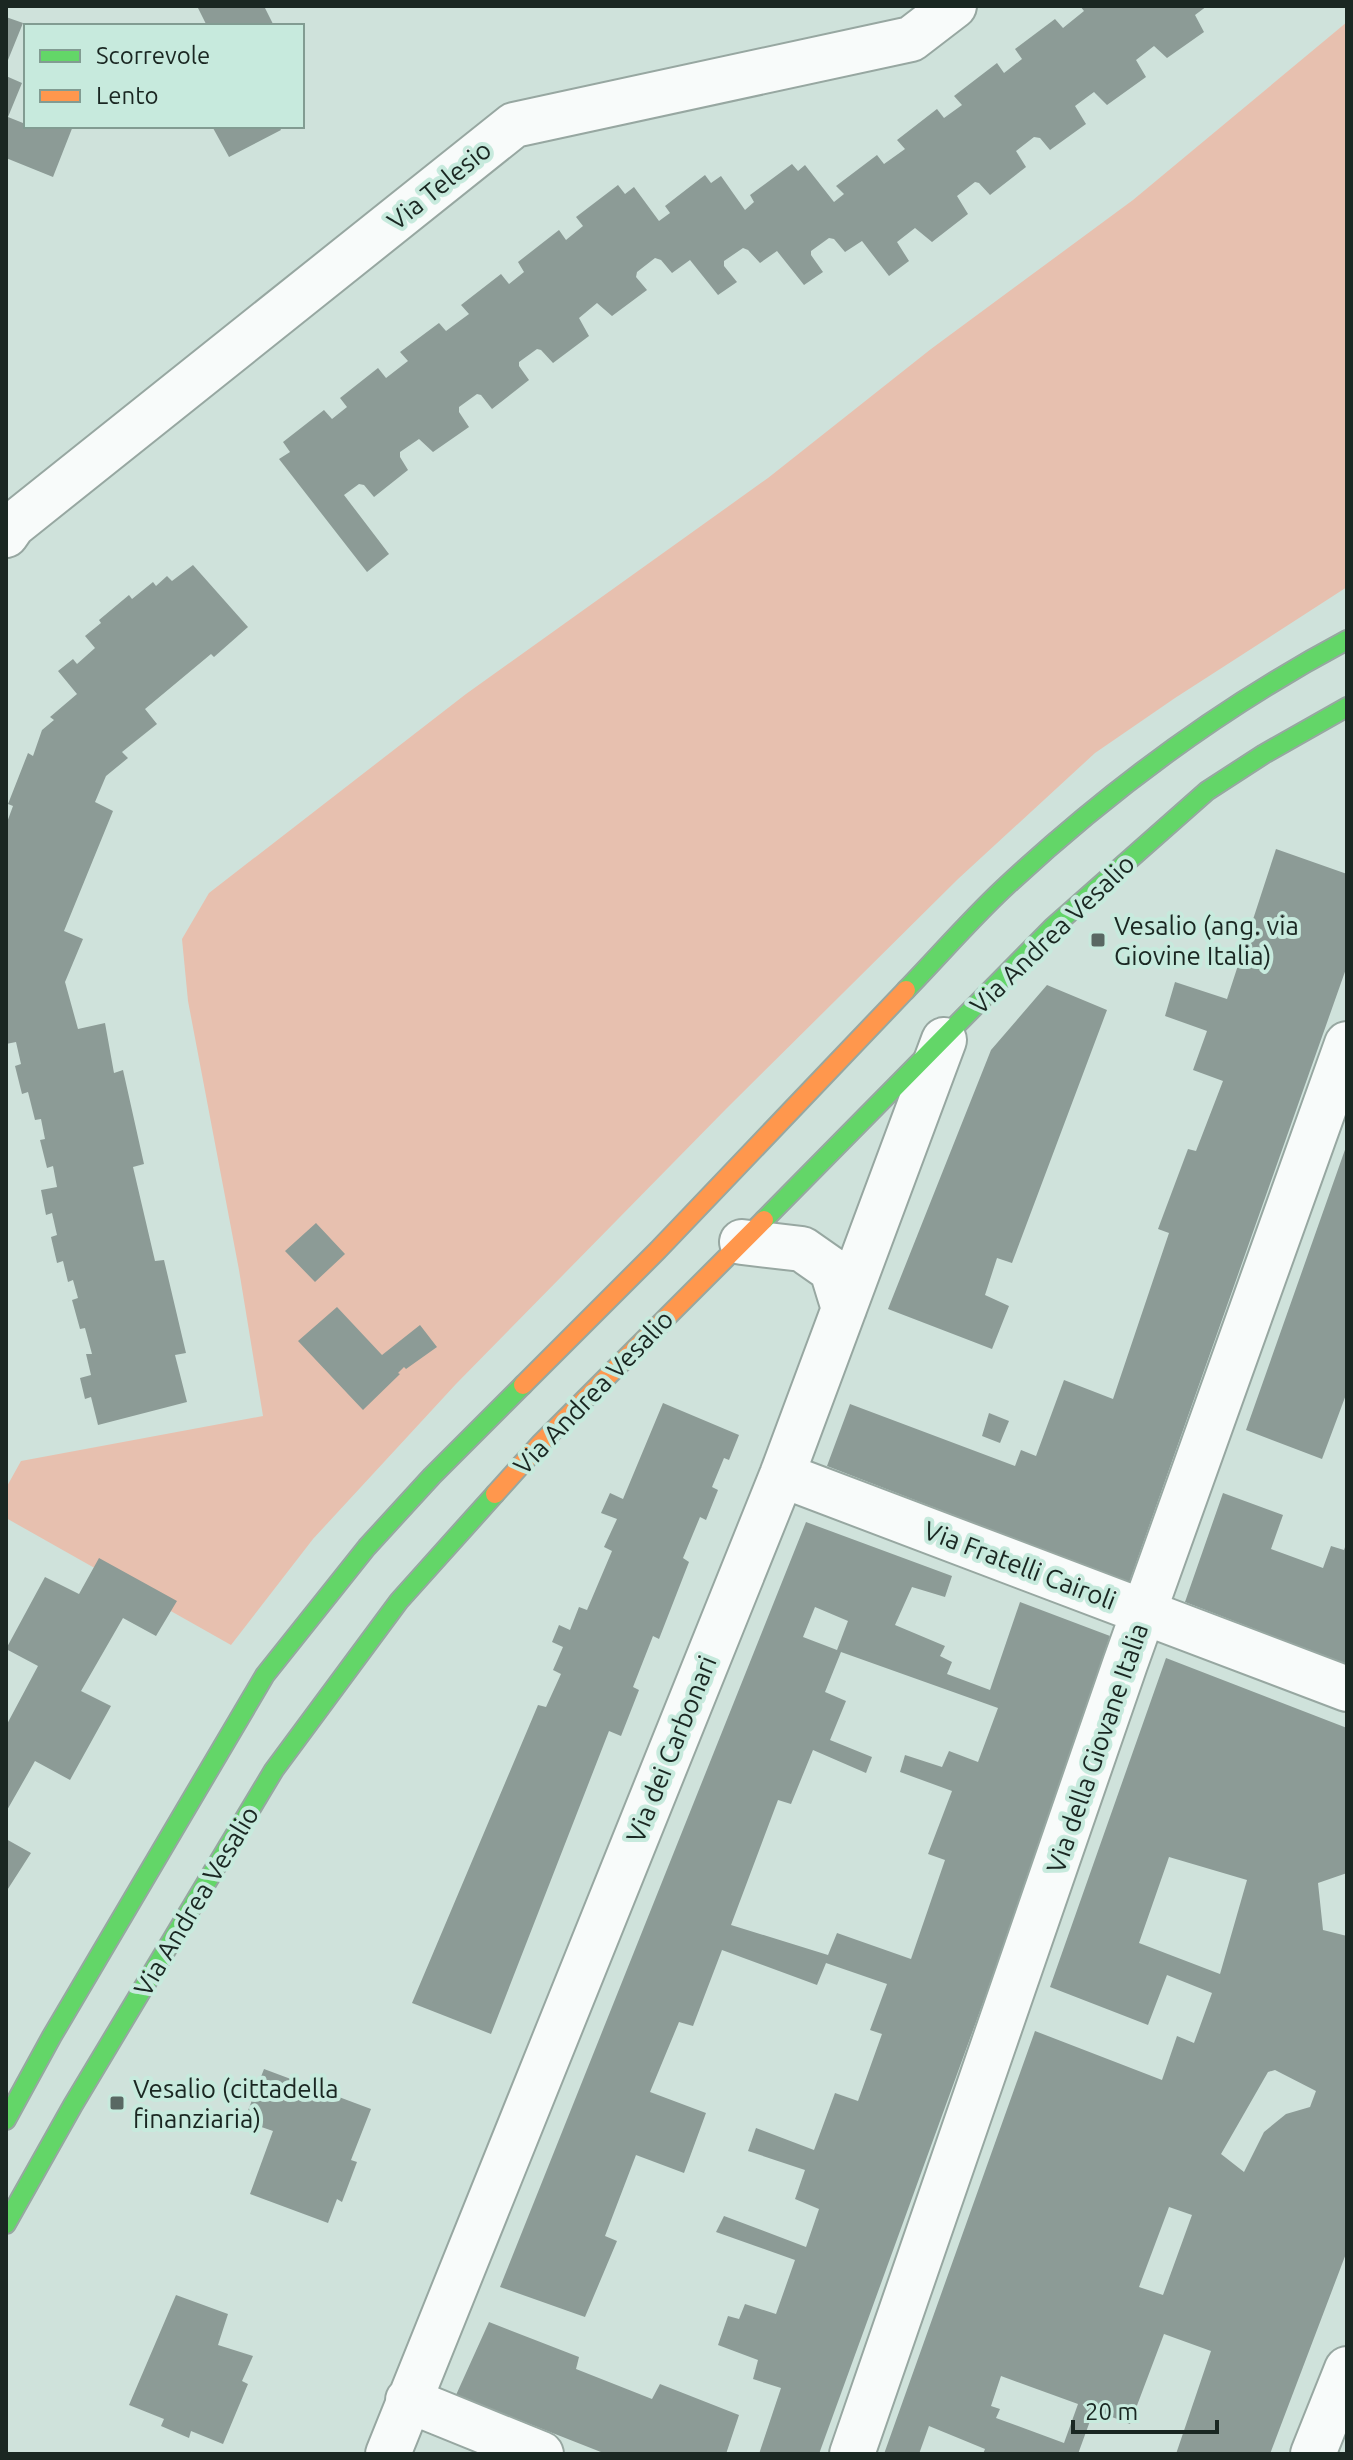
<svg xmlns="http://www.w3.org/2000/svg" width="1353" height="2460" viewBox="0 0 1353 2460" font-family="Ubuntu,sans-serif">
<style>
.green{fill:#e7c0af}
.building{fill:#8c9b96;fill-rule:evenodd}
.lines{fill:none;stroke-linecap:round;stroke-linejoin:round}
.street-casing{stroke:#97a7a1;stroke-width:48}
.fast-casing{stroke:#97a7a1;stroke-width:22}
.slow-casing{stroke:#97a7a1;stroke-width:22}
.street{stroke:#f8fbfa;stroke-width:44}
.fast{stroke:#63d668;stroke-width:18}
.slow{stroke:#ff974d;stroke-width:18}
.poi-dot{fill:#596863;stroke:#c7eadd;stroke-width:3}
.labels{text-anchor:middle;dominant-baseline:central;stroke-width:8;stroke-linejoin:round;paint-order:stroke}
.street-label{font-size:26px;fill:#1a2722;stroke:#c7eadd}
.poi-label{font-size:26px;fill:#1a2722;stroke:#c7eadd;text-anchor:start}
</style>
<rect width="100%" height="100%" fill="#cfe2db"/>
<!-- green -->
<path class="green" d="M 1347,22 L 1347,587 L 1175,698 L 1095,753 L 958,879 L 726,1109 L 456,1384 L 313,1539 L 231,1645 L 6,1518 L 6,1488 L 21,1461 L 263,1416 L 239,1270 L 188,1001 L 182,939 L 209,893 L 466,694 L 768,478 L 931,349 L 1133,200 Z"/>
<!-- building -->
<path class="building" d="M 197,6 L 264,6 L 274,26 L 207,26 Z
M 1080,6 L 1207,6 L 1195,15 L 1204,32 L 1167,58 L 1154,46 L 1136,60 L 1146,77 L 1107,105 L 1094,92 L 1075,106 L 1086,124 L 1050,150 L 1040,138 L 1034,137 L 1016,151 L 1026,167 L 990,195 L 979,183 L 975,182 L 957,196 L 968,214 L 932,242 L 915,228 L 897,242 L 909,261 L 889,276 L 862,241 L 845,252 L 834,239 L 829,238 L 811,251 L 811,255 L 823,272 L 804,285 L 777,251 L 760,263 L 748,250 L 743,248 L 724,261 L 724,266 L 737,282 L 718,295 L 690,260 L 672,273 L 661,260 L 655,258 L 637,272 L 636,277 L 647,290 L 612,316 L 597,303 L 579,318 L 589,336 L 553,363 L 541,350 L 537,349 L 519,362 L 519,366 L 529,380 L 492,409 L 481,395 L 477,394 L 459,407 L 459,412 L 469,427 L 433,452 L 419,439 L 400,452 L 400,457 L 408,470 L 374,497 L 364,485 L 359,484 L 344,495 L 389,554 L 367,572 L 279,459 L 290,452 L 283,442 L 324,410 L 332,419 L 347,407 L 340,398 L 378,368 L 386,378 L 408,361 L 400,352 L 439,323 L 446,331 L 469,314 L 461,305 L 501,274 L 509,284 L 524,272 L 518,262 L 559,230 L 566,240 L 583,226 L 576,217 L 618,185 L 625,194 L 634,187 L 659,221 L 670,213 L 665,206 L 705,175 L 711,183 L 721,176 L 745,210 L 754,202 L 750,195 L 792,164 L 798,171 L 805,165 L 834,202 L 844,194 L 836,186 L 877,155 L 884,164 L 905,149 L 897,140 L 937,109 L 944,118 L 962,105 L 954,96 L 997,63 L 1004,73 L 1022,59 L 1015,49 L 1055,19 L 1063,28 L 1084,11 Z
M 6,17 L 23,23 L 6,65 Z
M 6,76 L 22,83 L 8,117 L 38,129 L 39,126 L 73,126 L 53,177 L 6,158 Z
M 216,126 L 279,126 L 281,130 L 229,157 L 213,128 Z
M 193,565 L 248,627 L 214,657 L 211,654 L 145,709 L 157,724 L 122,752 L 128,758 L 106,776 L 95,802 L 113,811 L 64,931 L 83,939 L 65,982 L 78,1029 L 105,1023 L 114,1073 L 123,1070 L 144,1164 L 133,1167 L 155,1261 L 164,1260 L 186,1353 L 175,1355 L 187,1402 L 98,1425 L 91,1397 L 85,1399 L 80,1378 L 91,1375 L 86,1354 L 92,1354 L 85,1328 L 80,1329 L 72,1300 L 78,1298 L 73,1280 L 68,1282 L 63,1261 L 57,1263 L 51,1237 L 57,1235 L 52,1213 L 46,1215 L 41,1190 L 57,1187 L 53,1166 L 47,1168 L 40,1140 L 45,1139 L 41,1119 L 35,1120 L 28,1092 L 22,1094 L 15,1066 L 21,1064 L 16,1042 L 6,1044 L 6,825 L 13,806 L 8,804 L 28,753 L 33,756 L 42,730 L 54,720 L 50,717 L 77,694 L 58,671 L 73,659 L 77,664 L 95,648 L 85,636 L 101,623 L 99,620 L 129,595 L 132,599 L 153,582 L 156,586 L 167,576 L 172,581 Z
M 1276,849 L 1347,874 L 1347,966 L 1129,1583 L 827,1466 L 850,1404 L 1015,1466 L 1021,1450 L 1036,1456 L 1064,1380 L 1113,1399 L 1169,1233 L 1158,1229 L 1188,1149 L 1196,1151 L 1223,1081 L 1193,1070 L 1207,1031 L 1165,1016 L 1175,982 L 1227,999 Z
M 1047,985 L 1107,1010 L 1012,1263 L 997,1258 L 985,1295 L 1009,1306 L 992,1349 L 888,1309 L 991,1050 Z
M 1347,1144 L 1347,1392 L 1322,1459 L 1246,1430 Z
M 316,1223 L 345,1254 L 315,1282 L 285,1251 Z
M 337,1307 L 382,1355 L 420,1325 L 437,1347 L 406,1369 L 404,1367 L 398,1373 L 400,1374 L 363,1410 L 298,1341 Z
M 663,1403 L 739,1435 L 729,1460 L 724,1458 L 712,1487 L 718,1490 L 706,1520 L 700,1517 L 683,1558 L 689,1562 L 659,1639 L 653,1636 L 633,1687 L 639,1690 L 621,1736 L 609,1731 L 491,2034 L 412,2003 L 538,1705 L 546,1707 L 561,1674 L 553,1670 L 563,1647 L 552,1642 L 559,1625 L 570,1630 L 579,1607 L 587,1610 L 612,1551 L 604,1547 L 617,1519 L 601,1513 L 610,1493 L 623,1499 Z
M 989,1413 L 1009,1421 L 1000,1443 L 982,1436 Z
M 1223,1493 L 1283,1515 L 1271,1549 L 1323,1568 L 1331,1546 L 1344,1550 L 1347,1541 L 1347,1665 L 1185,1602 Z
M 806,1522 L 952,1576 L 945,1597 L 912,1587 L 895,1625 L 945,1646 L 940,1656 L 952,1662 L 947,1674 L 990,1690 L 1020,1602 L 1110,1636 L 988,1989 L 819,2454 L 759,2454 L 781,2388 L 753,2379 L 758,2360 L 718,2345 L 728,2316 L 739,2319 L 745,2304 L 776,2314 L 795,2260 L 716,2232 L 724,2216 L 806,2247 L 819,2209 L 795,2199 L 805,2170 L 748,2151 L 756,2128 L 814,2150 L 835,2093 L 858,2101 L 882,2034 L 870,2030 L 887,1984 L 826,1963 L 817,1985 L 722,1950 L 693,2026 L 679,2022 L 650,2092 L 706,2113 L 684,2173 L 636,2155 L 605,2236 L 617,2241 L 585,2317 L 500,2287 ZM 815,1607 L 848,1621 L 837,1650 L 803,1637 ZM 841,1652 L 998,1708 L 978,1762 L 949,1751 L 942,1767 L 905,1755 L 900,1772 L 952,1791 L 928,1854 L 945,1860 L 911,1959 L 837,1933 L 828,1955 L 731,1925 L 778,1800 L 791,1804 L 813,1750 L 866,1773 L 872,1757 L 830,1740 L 846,1701 L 825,1692 Z
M 99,1558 L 177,1601 L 156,1636 L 123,1618 L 81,1691 L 111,1706 L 70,1780 L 35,1761 L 6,1812 L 6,1726 L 38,1666 L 6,1649 L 45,1577 L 79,1594 Z
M 1166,1658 L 1347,1728 L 1347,1873 L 1318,1883 L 1323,1930 L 1347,1936 L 1347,2251 L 1270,2454 L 1176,2454 L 1211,2351 L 1164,2334 L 1130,2424 L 1094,2410 L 1078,2454 L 983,2454 L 985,2449 L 929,2426 L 919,2454 L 884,2454 L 1035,2031 L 1162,2080 L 1177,2036 L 1194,2043 L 1212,1993 L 1167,1975 L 1148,2025 L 1050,1987 ZM 1169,1857 L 1247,1880 L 1220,1974 L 1139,1943 ZM 1275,2070 L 1316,2091 L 1310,2107 L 1286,2114 L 1264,2132 L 1244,2172 L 1221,2154 L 1268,2072 ZM 1169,2207 L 1192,2215 L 1163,2295 L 1139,2287 ZM 1001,2376 L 1078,2404 L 1064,2443 L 996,2418 L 1000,2409 L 991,2406 Z
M 6,1839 L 31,1853 L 6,1892 Z
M 264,2069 L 371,2109 L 351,2160 L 357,2162 L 342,2202 L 337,2199 L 328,2223 L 250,2194 L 273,2131 L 244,2121 Z
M 176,2295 L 228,2314 L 218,2345 L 253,2356 L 242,2381 L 248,2384 L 223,2444 L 191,2431 L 189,2438 L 161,2426 L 164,2419 L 129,2405 Z
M 489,2322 L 579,2357 L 576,2369 L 652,2399 L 660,2384 L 739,2415 L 726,2454 L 606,2454 L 456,2395 Z"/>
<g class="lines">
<defs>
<path id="street" d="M 6,535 L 13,525 L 514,125 L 911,39 L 954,6
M 742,1242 L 802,1249 L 832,1270 L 844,1309
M 782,1475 L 1347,1689
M 408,2400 L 541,2454
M 388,2454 L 782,1475 L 944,1040
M 852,2454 L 1125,1664 L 1347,1044
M 1313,2454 L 1347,2369"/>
<path id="fast" d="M 906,990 C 938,957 969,921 1003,889 C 1107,792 1221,707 1347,640
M 764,1220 L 1053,927 L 1207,791 L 1264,754 L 1347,707
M 6,2120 L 52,2036 L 265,1675 L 367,1547 L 432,1476 L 523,1385
M 6,2224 L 73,2105 L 274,1770 L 399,1601 L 495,1494"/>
<path id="slow" d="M 523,1385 L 658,1250 L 906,990
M 495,1494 L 540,1444 L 764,1220"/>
</defs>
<!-- street casing -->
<use href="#street" class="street-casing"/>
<!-- fast casing -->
<use href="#fast" class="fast-casing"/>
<!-- slow casing -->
<use href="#slow" class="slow-casing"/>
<!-- street -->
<use href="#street" class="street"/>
<!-- fast -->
<use href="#fast" class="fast"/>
<!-- slow -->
<use href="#slow" class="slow"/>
</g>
<!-- markers -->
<g class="poi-dot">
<rect x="1090" y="932" width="16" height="16" rx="4"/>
<rect x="109" y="2095" width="16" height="16" rx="4"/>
</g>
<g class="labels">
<!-- street labels -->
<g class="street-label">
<text transform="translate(439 185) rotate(-39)">Via Telesio</text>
<text transform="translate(1052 934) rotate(-44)">Via Andrea Vesalio</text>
<text transform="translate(593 1392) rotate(-46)">Via Andrea Vesalio</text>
<text transform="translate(1020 1565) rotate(21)">Via Fratelli Cairoli</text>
<text transform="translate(1097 1748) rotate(-71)">Via della Giovane Italia</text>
<text transform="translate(671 1749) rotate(-68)">Via dei Carbonari</text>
<text transform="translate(196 1901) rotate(-59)">Via Andrea Vesalio</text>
</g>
<!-- poi labels -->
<g class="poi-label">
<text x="1114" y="925">Vesalio (ang. via<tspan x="1114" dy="30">Giovine Italia)</tspan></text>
<text x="133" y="2088">Vesalio (cittadella<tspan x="133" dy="30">finanziaria)</tspan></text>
</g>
</g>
<!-- border -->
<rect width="1353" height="2460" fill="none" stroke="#1a2722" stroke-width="16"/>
<!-- legend -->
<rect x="24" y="24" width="280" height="104" fill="#c7eadd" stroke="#829c92" stroke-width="2"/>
<rect x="40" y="50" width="40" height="12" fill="#63d668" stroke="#829c92" stroke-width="2"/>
<text x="96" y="64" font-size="24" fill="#1a2722">Scorrevole</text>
<rect x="40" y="90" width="40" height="12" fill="#ff974d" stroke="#829c92" stroke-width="2"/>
<text x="96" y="104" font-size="24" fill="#1a2722">Lento</text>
<!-- scale -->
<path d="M1073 2420v12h144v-12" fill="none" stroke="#1a2722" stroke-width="4"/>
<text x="1085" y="2420" font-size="24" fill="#1a2722" stroke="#c7eadd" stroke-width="6" paint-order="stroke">20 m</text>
</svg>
